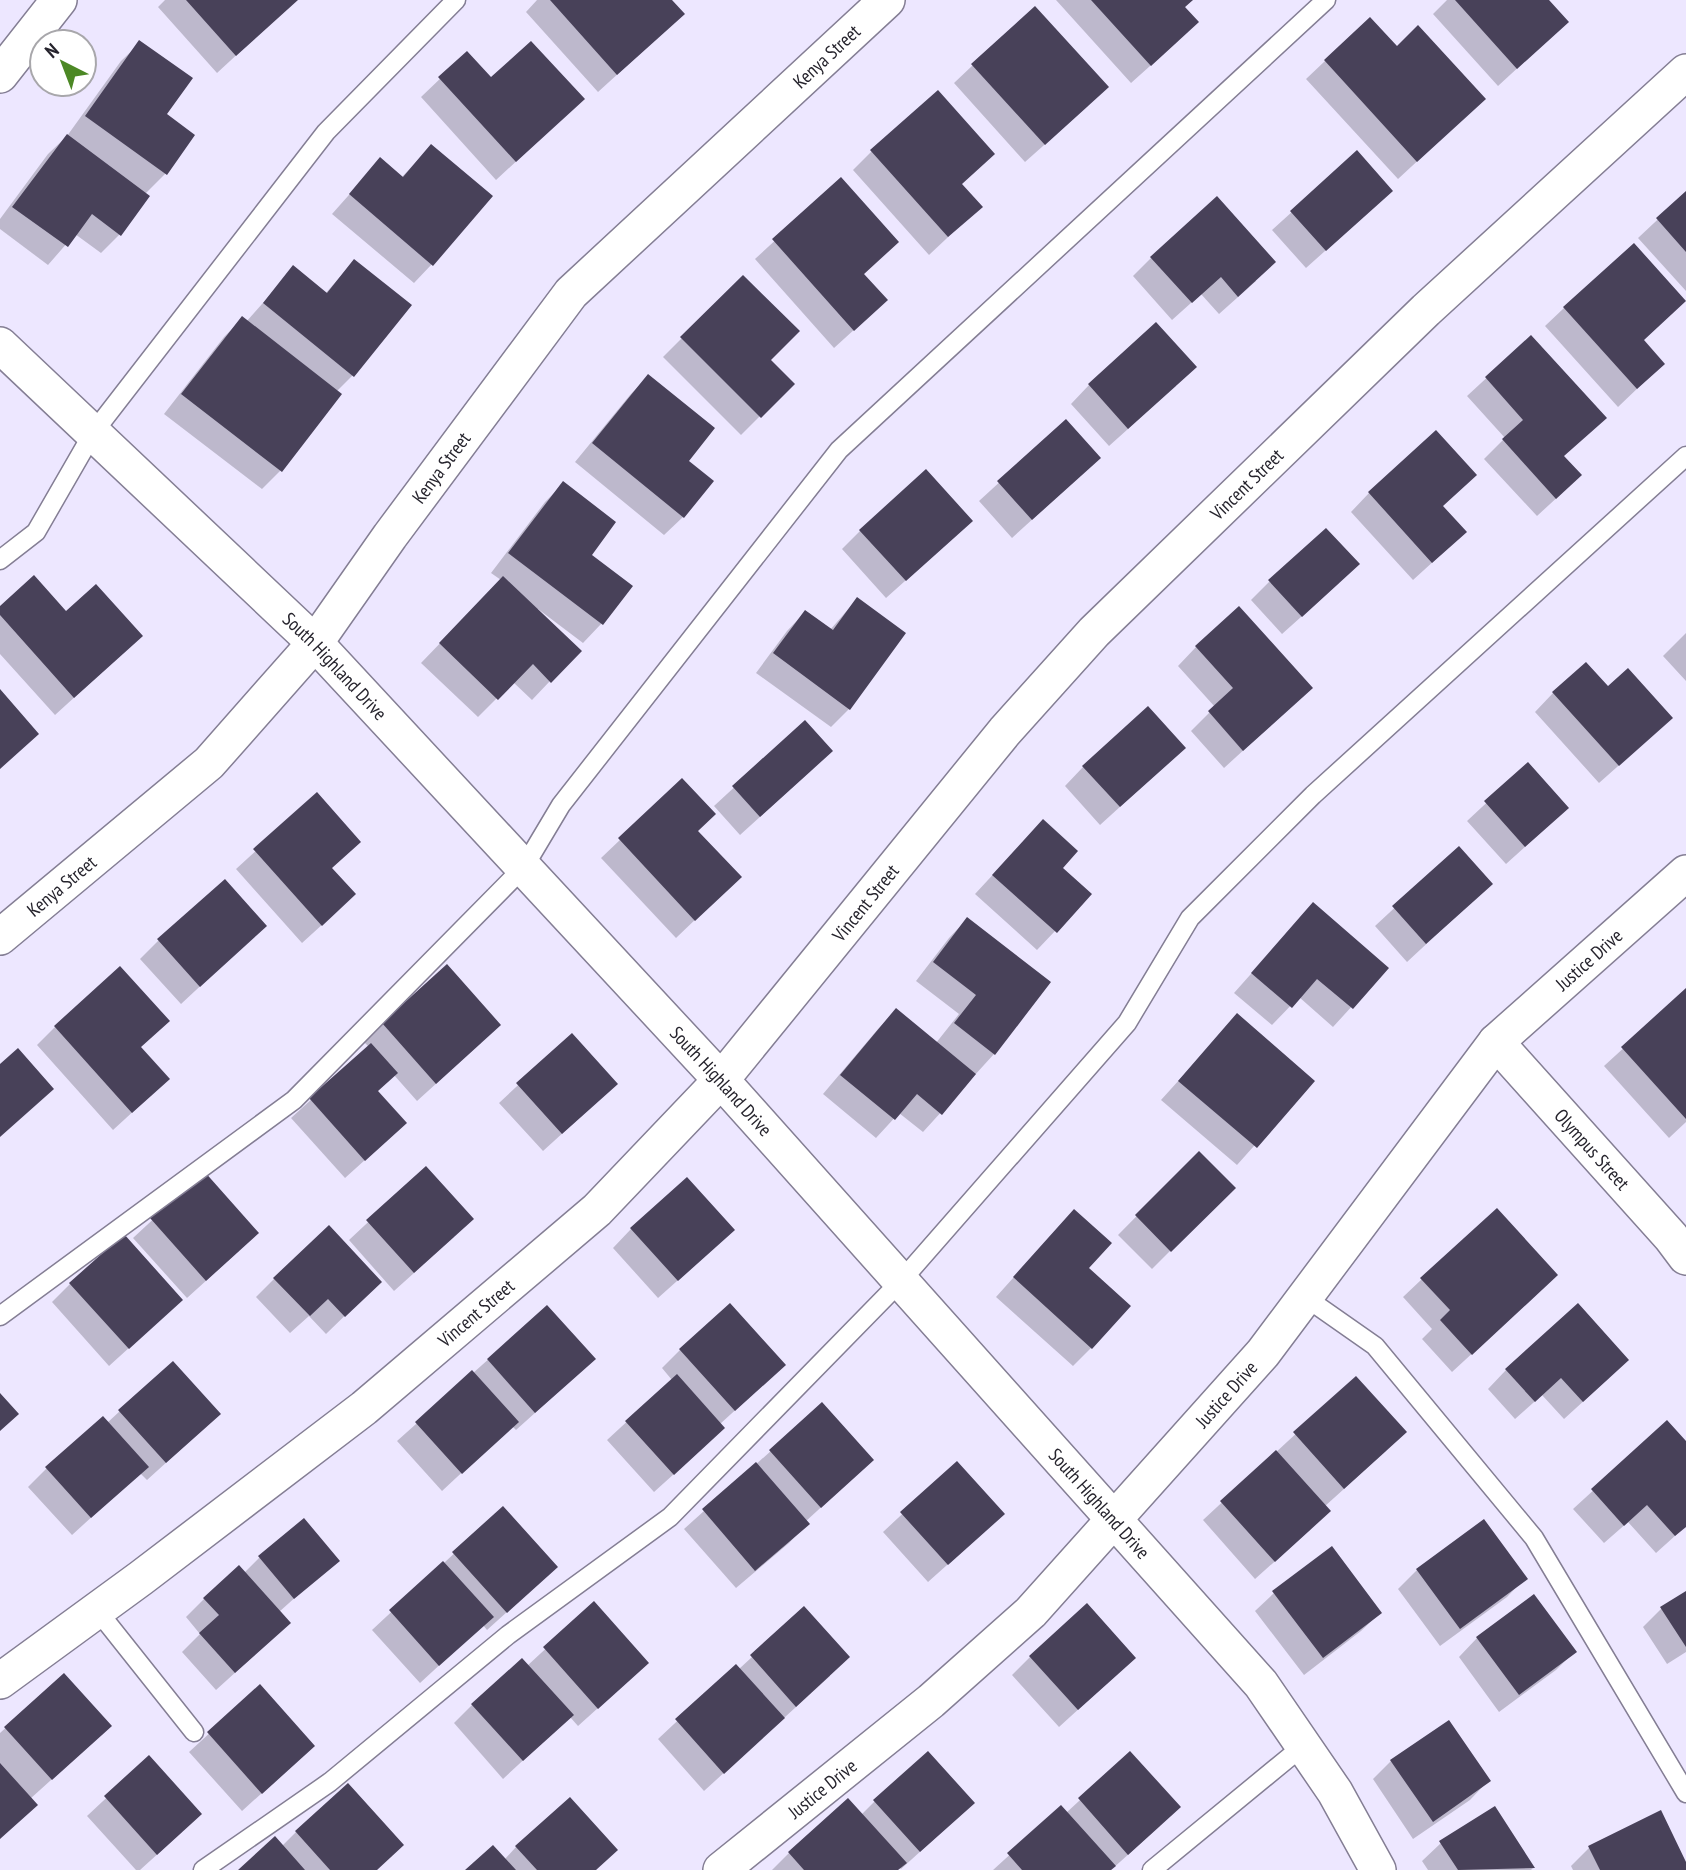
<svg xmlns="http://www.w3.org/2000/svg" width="1686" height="1870" viewBox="0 0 1686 1870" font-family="'PT Sans Narrow',sans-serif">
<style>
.shadow{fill:#0003}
.building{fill:#484159}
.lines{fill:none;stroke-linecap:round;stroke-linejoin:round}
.lane-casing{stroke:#847e94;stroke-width:21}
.street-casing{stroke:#847e94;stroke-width:38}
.lane{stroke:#fff;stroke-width:18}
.street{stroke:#fff;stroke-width:35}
.labels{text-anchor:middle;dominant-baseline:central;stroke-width:7;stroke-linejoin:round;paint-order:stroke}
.street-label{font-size:19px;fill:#26242d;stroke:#fff}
</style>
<rect width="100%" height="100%" fill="#ede7ff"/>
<!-- shadow -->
<path class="shadow" d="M 165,0 L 296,0 L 217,73 L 158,7 Z
M 537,0 L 670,0 L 664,32 L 598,92 L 526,12 Z
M 1056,0 L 1192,0 L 1184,8 L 1178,41 L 1131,83 Z
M 1447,0 L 1547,0 L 1548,40 L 1498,86 L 1433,14 Z
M 140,43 L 165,115 L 166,173 L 145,194 L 119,235 L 101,253 L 75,234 L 48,265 L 0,229 L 0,219 L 48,154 L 67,136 L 121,61 Z
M 1397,48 L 1465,117 L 1398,179 L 1306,79 L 1325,61 Z
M 467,53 L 491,80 L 564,117 L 496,180 L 421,97 Z
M 973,65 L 1088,106 L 1025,162 L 954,83 Z
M 431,146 L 432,264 L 414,283 L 332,214 L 380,160 L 401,178 Z
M 872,151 L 960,185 L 980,207 L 929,255 L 853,170 Z
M 1357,153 L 1372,209 L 1306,268 L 1272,230 Z
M 841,180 L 897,242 L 863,275 L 867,318 L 834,348 L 755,259 Z
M 1686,193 L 1686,291 L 1638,238 Z
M 1151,258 L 1256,281 L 1219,314 L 1201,294 L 1172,320 L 1133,276 Z
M 354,261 L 353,375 L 336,392 L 280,471 L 262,489 L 164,414 L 224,337 L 242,319 L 246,322 L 294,268 L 325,294 Z
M 743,277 L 768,360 L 792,384 L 741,435 L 663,357 Z
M 1684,301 L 1642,341 L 1663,364 L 1618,407 L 1545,326 L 1564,308 Z
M 1531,337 L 1562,493 L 1537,516 L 1484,459 L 1505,438 L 1467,396 Z
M 648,376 L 686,461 L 683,517 L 664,535 L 575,462 L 630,395 Z
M 1089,385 L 1176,386 L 1109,446 L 1071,404 Z
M 1066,421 L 1080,476 L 1012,538 L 979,501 Z
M 563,484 L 589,555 L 630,587 L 601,624 L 583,643 L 538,609 L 537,611 L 550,681 L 532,700 L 513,682 L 478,717 L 421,663 L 501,580 L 491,573 L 545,502 Z
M 1369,493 L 1442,507 L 1446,550 L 1413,580 L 1351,512 Z
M 860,531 L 952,539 L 886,598 L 842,549 Z
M 1270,581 L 1339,583 L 1282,634 L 1251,600 Z
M 857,599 L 849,709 L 831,727 L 756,673 L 787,631 L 805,612 L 830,630 Z
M 0,608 L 66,614 L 122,654 L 55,715 L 0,654 Z
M 1686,633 L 1686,681 L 1663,656 Z
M 1196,647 L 1292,706 L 1224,768 L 1191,731 L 1215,707 L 1178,666 Z
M 1608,689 L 1652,736 L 1599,783 L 1535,712 L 1553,693 Z
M 805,722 L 813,769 L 740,835 L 714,806 Z
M 1527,765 L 1548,826 L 1506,864 L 1467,821 Z
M 1165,766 L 1100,825 L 1065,786 L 1083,767 Z
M 682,781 L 696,831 L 721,895 L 676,938 L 601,858 Z
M 317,795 L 331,869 L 335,913 L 302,943 L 236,869 Z
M 1025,840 L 1061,869 L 1055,931 L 1037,950 L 975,894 Z
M 1459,848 L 1491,884 L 1407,962 L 1375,926 Z
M 1313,904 L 1387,968 L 1333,1027 L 1299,997 L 1272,1025 L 1234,993 Z
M 967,919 L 994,1054 L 923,1132 L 899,1113 L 876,1138 L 823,1094 L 878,1029 L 896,1010 L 936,1043 L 959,1014 L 916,981 L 949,938 Z
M 265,926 L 181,1004 L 140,959 L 159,940 Z
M 446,967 L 481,1043 L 417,1101 L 394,1075 L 376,1092 L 386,1141 L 345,1178 L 291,1118 L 369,1047 L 364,1042 L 383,1024 Z
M 1686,991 L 1686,1122 L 1669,1138 L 1604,1066 Z
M 1237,1016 L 1312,1081 L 1237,1165 L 1161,1100 Z
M 55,1027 L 139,1048 L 149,1097 L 113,1130 L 37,1045 Z
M 572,1035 L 597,1102 L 543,1151 L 499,1103 Z
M 1199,1153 L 1233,1188 L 1152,1269 L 1118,1235 Z
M 426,1168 L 454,1237 L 394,1291 L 349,1240 Z
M 203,1173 L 239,1251 L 187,1298 L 133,1238 Z
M 631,1229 L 714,1248 L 658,1298 L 613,1248 Z
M 1056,1230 L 1087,1269 L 1091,1348 L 1073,1366 L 996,1297 Z
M 274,1279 L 361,1300 L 326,1334 L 309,1316 L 290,1333 L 256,1297 Z
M 1422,1279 L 1537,1294 L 1452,1372 L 1422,1339 L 1432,1329 L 1403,1297 Z
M 70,1284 L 162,1318 L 109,1366 L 52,1302 Z
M 547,1307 L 575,1377 L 516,1430 L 512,1426 L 442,1491 L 397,1441 Z
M 680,1350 L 765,1383 L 720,1424 L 705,1446 L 654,1492 L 607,1440 L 672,1380 L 662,1368 Z
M 1506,1370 L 1609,1378 L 1564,1419 L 1542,1395 L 1515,1419 L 1488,1389 Z
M 1356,1378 L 1386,1451 L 1324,1507 L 1310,1530 L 1255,1579 L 1203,1520 Z
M 822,1405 L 853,1478 L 805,1522 L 807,1524 L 789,1543 L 736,1588 L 684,1529 Z
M 120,1411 L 200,1432 L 147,1480 L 140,1473 L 72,1535 L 28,1487 L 47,1468 L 107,1423 Z
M 1667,1423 L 1686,1444 L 1686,1526 L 1656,1553 L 1628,1522 L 1604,1543 L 1573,1509 Z
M 957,1463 L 984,1532 L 928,1582 L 883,1532 Z
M 503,1508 L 537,1585 L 487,1630 L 483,1625 L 420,1683 L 372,1630 Z
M 1483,1521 L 1525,1578 L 1507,1597 L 1440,1646 L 1398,1589 L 1417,1570 Z
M 259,1558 L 337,1560 L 279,1612 L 270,1641 L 216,1690 L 182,1652 L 200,1634 L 186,1617 L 204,1599 L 244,1573 Z
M 1274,1593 L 1380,1613 L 1361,1631 L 1304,1675 L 1255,1611 Z
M 1686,1593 L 1686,1652 L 1667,1664 L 1643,1627 L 1661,1609 Z
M 594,1604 L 628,1681 L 578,1726 L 570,1717 L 503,1779 L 454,1723 L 472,1705 L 527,1666 Z
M 804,1609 L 830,1676 L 704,1791 L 658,1739 L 736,1666 L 739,1669 Z
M 1477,1638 L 1574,1652 L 1556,1670 L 1499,1712 L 1459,1657 Z
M 1030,1657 L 1115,1676 L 1059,1727 L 1012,1675 Z
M 64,1675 L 91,1744 L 30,1799 L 0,1838 L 0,1733 Z
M 260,1687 L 294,1764 L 242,1811 L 189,1752 Z
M 1130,1754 L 1160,1826 L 1111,1870 L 993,1870 L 1061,1808 L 1066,1813 Z
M 149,1758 L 182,1832 L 140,1870 L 136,1870 L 87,1816 Z
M 1391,1761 L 1488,1781 L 1470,1800 L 1413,1839 L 1373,1779 Z
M 875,1801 L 954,1821 L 901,1869 L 899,1867 L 897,1870 L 772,1870 L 789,1853 L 861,1815 Z
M 296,1832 L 376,1870 L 240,1870 L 282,1846 Z
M 1441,1843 L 1533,1868 L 1531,1870 L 1428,1870 L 1422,1861 Z
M 516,1847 L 595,1870 L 468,1870 L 504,1860 Z
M 1589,1848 L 1686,1866 L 1686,1870 L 1573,1870 L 1571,1866 Z"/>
<!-- building -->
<path class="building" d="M 186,0 L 298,0 L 236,56 Z
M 550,0 L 672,0 L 685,14 L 617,75 Z
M 1091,0 L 1193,0 L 1185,7 L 1199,22 L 1151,66 Z
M 1455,0 L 1549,0 L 1569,22 L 1517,69 Z
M 1035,6 L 1109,87 L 1045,145 L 971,64 Z
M 1370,17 L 1397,46 L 1418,25 L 1486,99 L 1417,162 L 1324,60 Z
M 139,40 L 193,78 L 167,114 L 195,135 L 167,175 L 85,116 Z
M 531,41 L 585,99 L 516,162 L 438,77 L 467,51 L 491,77 Z
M 938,90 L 995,154 L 962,184 L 983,207 L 948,237 L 870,150 Z
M 67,134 L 150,196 L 121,236 L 92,214 L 68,247 L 12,207 Z
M 431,144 L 493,196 L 433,266 L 349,194 L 380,157 L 403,177 Z
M 1357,150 L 1393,191 L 1326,251 L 1290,211 Z
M 841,177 L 899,242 L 864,274 L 888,300 L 854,331 L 772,239 Z
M 1686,191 L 1686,252 L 1656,218 Z
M 1217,196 L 1276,262 L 1238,297 L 1221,277 L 1192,303 L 1150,257 Z
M 1634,243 L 1686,301 L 1644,340 L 1665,364 L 1637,389 L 1563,307 Z
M 354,259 L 412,305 L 354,377 L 263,303 L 293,265 L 327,293 Z
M 743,275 L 800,331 L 771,360 L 795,384 L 761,418 L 680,337 Z
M 242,316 L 342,394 L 282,472 L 181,394 Z
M 1156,322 L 1197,367 L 1128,429 L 1088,384 Z
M 1531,335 L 1607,418 L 1564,456 L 1582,475 L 1556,499 L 1502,439 L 1523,420 L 1485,377 Z
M 648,374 L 715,428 L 689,461 L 714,481 L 684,518 L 592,443 Z
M 1066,419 L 1101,458 L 1032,520 L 997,481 Z
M 1436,430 L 1477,475 L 1443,506 L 1467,532 L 1432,563 L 1368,492 Z
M 926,469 L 973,521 L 906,581 L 859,530 Z
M 563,481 L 616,522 L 592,555 L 633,586 L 603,625 L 508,553 Z
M 1326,528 L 1360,564 L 1302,617 L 1268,580 Z
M 34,575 L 66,611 L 96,584 L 143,636 L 74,698 L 0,615 L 0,606 Z
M 503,576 L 582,651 L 551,683 L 533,664 L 498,700 L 439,643 Z
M 857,597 L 906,633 L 850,710 L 773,653 L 805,610 L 833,630 Z
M 1239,606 L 1313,688 L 1243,751 L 1208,711 L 1233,688 L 1195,646 Z
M 1586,662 L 1608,686 L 1628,668 L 1673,718 L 1619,766 L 1552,692 Z
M 0,689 L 39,734 L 0,769 Z
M 1148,706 L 1186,748 L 1120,807 L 1082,766 Z
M 805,720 L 833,751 L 760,817 L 732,786 Z
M 1528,762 L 1569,808 L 1525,847 L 1484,801 Z
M 682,778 L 716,814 L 698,831 L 742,877 L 695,921 L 618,838 Z
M 317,792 L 361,842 L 332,868 L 356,894 L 322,926 L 253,849 Z
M 1043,819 L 1078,851 L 1063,868 L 1092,894 L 1057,933 L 992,875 Z
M 1459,846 L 1493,884 L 1426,944 L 1392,906 Z
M 225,879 L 267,926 L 200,987 L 157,939 Z
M 1313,902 L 1389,968 L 1353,1009 L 1317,979 L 1292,1008 L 1251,973 Z
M 967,917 L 1051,982 L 995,1055 L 954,1023 L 976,995 L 933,962 Z
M 447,964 L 501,1025 L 436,1084 L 382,1023 Z
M 120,966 L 170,1021 L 141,1047 L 170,1079 L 132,1113 L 54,1026 Z
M 1686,988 L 1686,1119 L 1621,1047 Z
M 896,1008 L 976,1074 L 942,1115 L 917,1094 L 895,1120 L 840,1075 Z
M 1237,1013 L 1315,1081 L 1257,1148 L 1178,1081 Z
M 572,1033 L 618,1084 L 562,1134 L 516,1083 Z
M 371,1043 L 398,1073 L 378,1091 L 407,1123 L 365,1161 L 309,1098 Z
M 18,1048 L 54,1089 L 0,1137 L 0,1064 Z
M 1199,1151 L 1236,1188 L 1171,1252 L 1135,1215 Z
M 426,1166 L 474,1219 L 414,1273 L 366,1220 Z
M 203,1170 L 259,1233 L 206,1281 L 150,1218 Z
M 687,1177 L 735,1230 L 678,1281 L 630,1228 Z
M 1497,1208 L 1558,1275 L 1472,1355 L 1440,1320 L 1450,1310 L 1420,1278 Z
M 1074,1209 L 1112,1243 L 1089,1268 L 1131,1306 L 1092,1349 L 1013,1277 Z
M 329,1225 L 382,1282 L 345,1317 L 328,1299 L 310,1316 L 273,1278 Z
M 124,1234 L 183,1300 L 129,1349 L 69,1283 Z
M 730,1303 L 786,1365 L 735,1411 L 679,1349 Z
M 1578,1303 L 1629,1360 L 1583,1402 L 1561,1378 L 1535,1402 L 1505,1369 Z
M 547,1305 L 596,1359 L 535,1413 L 487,1359 Z
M 173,1361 L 221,1414 L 166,1463 L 118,1410 Z
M 472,1370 L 519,1422 L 462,1474 L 415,1422 Z
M 677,1374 L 725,1428 L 674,1475 L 625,1421 Z
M 1356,1376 L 1407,1432 L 1344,1489 L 1293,1432 Z
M 0,1393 L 19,1414 L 0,1431 Z
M 822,1402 L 874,1460 L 821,1508 L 769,1450 Z
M 103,1416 L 149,1467 L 91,1518 L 45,1467 Z
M 1667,1420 L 1686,1441 L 1686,1527 L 1675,1536 L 1647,1505 L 1624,1526 L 1591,1489 Z
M 1276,1450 L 1331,1511 L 1275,1562 L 1220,1501 Z
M 957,1461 L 1005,1514 L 948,1565 L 900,1512 Z
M 756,1462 L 810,1524 L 755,1571 L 702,1509 Z
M 503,1506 L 558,1567 L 507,1613 L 452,1552 Z
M 304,1518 L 340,1561 L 294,1599 L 258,1556 Z
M 1484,1519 L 1528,1579 L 1460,1629 L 1416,1569 Z
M 1332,1546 L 1382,1613 L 1323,1658 L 1272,1591 Z
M 443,1561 L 494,1617 L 439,1666 L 389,1610 Z
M 239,1565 L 291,1623 L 235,1673 L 199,1633 L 219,1615 L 203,1598 Z
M 1686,1591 L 1686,1647 L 1660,1607 Z
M 1534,1594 L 1577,1652 L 1519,1695 L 1476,1637 Z
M 594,1601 L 649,1663 L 598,1709 L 543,1647 Z
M 1087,1603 L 1136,1658 L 1078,1710 L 1029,1656 Z
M 804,1606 L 850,1657 L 796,1707 L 750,1655 Z
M 522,1658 L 574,1715 L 523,1761 L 471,1704 Z
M 736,1664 L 785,1718 L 724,1774 L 675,1719 Z
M 64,1673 L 112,1726 L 52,1780 L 4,1727 Z
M 260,1684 L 315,1746 L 262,1794 L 207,1732 Z
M 1449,1720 L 1491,1781 L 1433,1822 L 1390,1760 Z
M 928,1751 L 975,1803 L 920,1852 L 873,1800 Z
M 1130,1751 L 1181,1807 L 1128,1855 L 1078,1798 Z
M 149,1755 L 202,1814 L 157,1855 L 104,1796 Z
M 0,1763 L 38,1805 L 0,1839 Z
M 348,1783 L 404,1845 L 377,1870 L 330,1870 L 295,1831 Z
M 570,1797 L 618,1850 L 596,1870 L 537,1870 L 515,1846 Z
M 848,1798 L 907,1863 L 898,1870 L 804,1870 L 788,1852 Z
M 1061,1805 L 1116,1866 L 1111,1870 L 1022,1870 L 1007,1853 Z
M 1495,1806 L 1535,1868 L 1458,1870 L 1439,1841 Z
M 1661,1810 L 1686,1862 L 1686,1870 L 1600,1870 L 1588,1846 Z
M 275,1836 L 305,1870 L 238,1870 Z
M 493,1845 L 516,1870 L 465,1870 Z"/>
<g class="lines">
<defs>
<path id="lane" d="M 0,560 L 36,532 L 93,433 L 326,132 L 456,0
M 1305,1297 L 1375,1346 L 1534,1538 L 1686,1793
M 0,1316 L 294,1100 L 524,867 L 561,805 L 839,450 L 1326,0
M 97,1610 L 194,1732
M 203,1870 L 330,1782 L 508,1635 L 670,1517 L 901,1281 L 1127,1023 L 1190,918 L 1313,795 L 1686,456
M 1152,1870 L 1303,1746"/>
<g id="street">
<path d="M 0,75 L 59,0"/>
<path id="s1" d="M 0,345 L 315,643 L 721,1080 L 1261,1684 L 1335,1792 L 1378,1870"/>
<path id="s2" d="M 0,937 L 209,763 L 315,643 L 390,536 L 571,293 L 887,0"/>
<path id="s3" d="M 1496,1042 L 1671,1237 L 1686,1257"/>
<path id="s4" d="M 0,1681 L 141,1578 L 364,1408 L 597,1210 L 721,1080 L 1005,731 L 1094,632 L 1426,310 L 1686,72"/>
<path id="s5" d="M 721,1870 L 931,1701 L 1031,1612 L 1263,1353 L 1496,1042 L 1686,873"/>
</g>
</defs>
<!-- lane casing -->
<use href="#lane" class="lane-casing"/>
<!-- street casing -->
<use href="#street" class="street-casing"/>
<!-- lane -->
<use href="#lane" class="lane"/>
<!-- street -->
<use href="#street" class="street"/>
</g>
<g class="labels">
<!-- street labels -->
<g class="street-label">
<text stroke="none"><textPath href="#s2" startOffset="1214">Kenya Street</textPath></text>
<text stroke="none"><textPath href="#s2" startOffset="648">Kenya Street</textPath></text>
<text stroke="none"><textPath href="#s4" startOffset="1736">Vincent Street</textPath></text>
<text stroke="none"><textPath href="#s1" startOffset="464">South Highland Drive</textPath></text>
<text stroke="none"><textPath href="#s2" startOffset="80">Kenya Street</textPath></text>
<text stroke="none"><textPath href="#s4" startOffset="1169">Vincent Street</textPath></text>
<text stroke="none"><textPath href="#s5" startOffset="1264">Justice Drive</textPath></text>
<text stroke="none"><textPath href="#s1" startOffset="1031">South Highland Drive</textPath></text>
<text stroke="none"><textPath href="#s3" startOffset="144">Olympus Street</textPath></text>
<text stroke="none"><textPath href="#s4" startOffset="602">Vincent Street</textPath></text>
<text stroke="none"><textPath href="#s5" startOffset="696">Justice Drive</textPath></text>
<text stroke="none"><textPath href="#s1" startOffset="1598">South Highland Drive</textPath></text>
<text stroke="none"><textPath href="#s5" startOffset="130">Justice Drive</textPath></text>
</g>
</g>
<!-- north arrow -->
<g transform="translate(63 63) rotate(318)"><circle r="33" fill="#ffffff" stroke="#a8a7ab" stroke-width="2"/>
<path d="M0-5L12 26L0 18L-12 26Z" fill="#4c8825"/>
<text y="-10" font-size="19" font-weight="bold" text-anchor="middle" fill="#26242d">N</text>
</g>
</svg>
